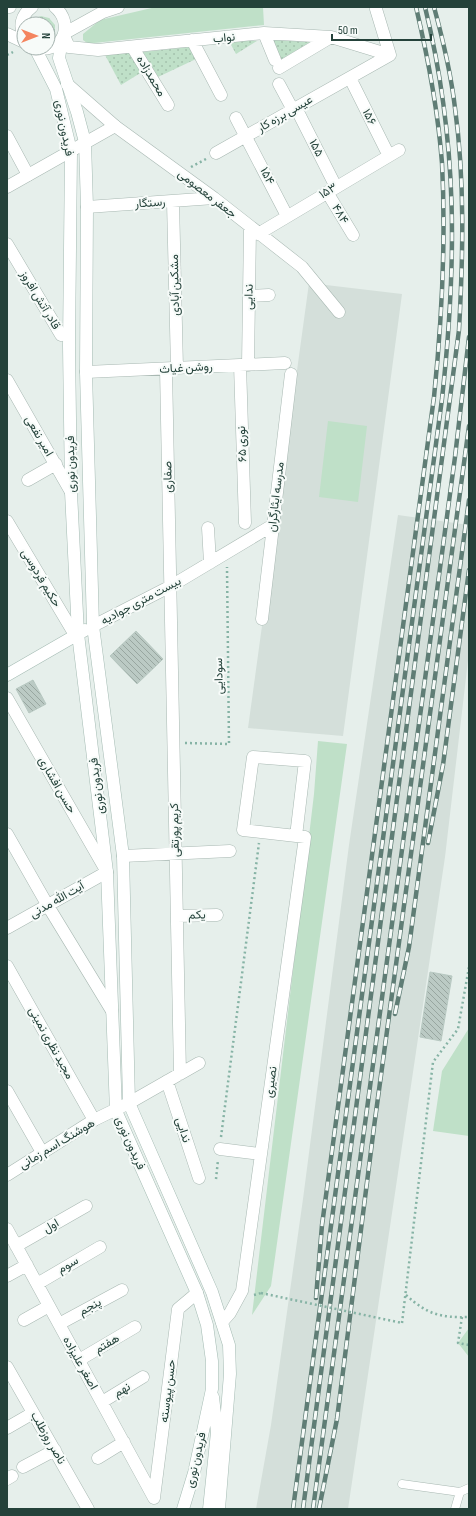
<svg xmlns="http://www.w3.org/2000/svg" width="476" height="1516" viewBox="0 0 476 1516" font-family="'Sofia Sans Condensed',Vazirmatn,sans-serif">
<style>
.built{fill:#d4dfda}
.grass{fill:url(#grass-dots)}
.park{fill:#bfe0c8}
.building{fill:url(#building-back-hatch);stroke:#b8c9c2}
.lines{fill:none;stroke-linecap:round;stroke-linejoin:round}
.service-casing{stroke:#a8b8b2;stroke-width:9}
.minor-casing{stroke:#a8b8b2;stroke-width:13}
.tertiary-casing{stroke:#a8b8b2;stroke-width:13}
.secondary-casing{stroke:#a4bbb3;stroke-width:13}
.path{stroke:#86b3a5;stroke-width:2.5;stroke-dasharray:2 3;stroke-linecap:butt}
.service{stroke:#fff;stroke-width:8}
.minor{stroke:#fff;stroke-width:12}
.tertiary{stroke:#fff;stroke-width:12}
.secondary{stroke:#fff;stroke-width:12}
.rail-casing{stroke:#5f7d75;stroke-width:4.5}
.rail{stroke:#f7fbf9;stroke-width:3;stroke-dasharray:9;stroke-linecap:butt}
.path-bridge{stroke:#86b3a5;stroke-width:2.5;stroke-dasharray:2 3;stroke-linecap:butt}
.labels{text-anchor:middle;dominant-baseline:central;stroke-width:4;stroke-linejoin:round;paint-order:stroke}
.street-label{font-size:12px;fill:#24423a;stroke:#f7fbf9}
</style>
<defs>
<pattern id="grass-dots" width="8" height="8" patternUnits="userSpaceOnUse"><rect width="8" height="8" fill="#bfe0c8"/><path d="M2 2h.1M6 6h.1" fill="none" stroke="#a4c1ad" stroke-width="1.8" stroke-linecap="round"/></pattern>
<pattern id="building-back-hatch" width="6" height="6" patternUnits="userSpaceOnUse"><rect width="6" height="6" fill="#bbcac4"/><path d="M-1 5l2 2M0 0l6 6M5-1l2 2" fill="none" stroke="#98a6a0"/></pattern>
</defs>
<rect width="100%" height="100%" fill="#e6efeb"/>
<!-- built -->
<path class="built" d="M 309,283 L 402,294 L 343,736 L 248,728 Z
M 398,515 L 469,525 L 469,652 L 445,857 L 348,1509 L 256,1509 L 271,1425 L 303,1199 L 349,845 Z"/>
<!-- grass -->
<path class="grass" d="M 41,16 L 49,18 L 55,25 L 55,34 L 48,41 L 48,24 L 30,24 L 33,19 Z
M 273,40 L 310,42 L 281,60 Z
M 229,41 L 257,41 L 236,54 Z
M 189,47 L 196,59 L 158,77 L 143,52 Z
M 130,52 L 142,72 L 121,85 L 104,53 Z"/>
<!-- park -->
<path class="park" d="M 156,7 L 263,7 L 264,25 L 94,43 L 87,43 L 83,40 L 83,34 L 100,20 Z
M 328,421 L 367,426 L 358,502 L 319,497 Z
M 318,741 L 347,744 L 271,1286 L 252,1315 L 314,794 Z
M 469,1028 L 469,1136 L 433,1131 L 442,1071 Z
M 469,1328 L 469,1357 L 458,1343 Z"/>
<!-- building -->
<path class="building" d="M 136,631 L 163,659 L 137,684 L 110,656 Z
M 33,680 L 46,704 L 29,713 L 16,689 Z
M 430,972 L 452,976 L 441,1041 L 420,1037 Z"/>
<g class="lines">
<defs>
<path id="service" d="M 402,1484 L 460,1492 L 469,1488
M 455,1509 L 460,1492"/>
<path id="minor" d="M 376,9 L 390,55
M 264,33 L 275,60
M 64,36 L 69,47 L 98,50 L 264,33 L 331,37 L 390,55
M 192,40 L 221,95
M 133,48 L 168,105
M 279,68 L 331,37
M 350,78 L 389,156
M 67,84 L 115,126 L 214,198 L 302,267 L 339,312
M 279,84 L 293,110
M 296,108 L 336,187
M 236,118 L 287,216
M 7,136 L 28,175
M 216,153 L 390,55
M 327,192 L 353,235
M 173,202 L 177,368
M 87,207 L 214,198
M 258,234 L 399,150
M 7,244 L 61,335
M 249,296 L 269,295
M 240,365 L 245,523
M 248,365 L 250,228
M 166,369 L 180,1074
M 86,372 L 285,363
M 7,380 L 71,492
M 28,480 L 56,464
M 7,521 L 75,635
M 208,528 L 210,563
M 262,619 L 291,374
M 93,626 L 171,586 L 273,525
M 7,698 L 107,872 L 7,928
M 7,834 L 48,906 L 112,1011
M 123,856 L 230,851
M 177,916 L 217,915
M 7,966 L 94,1120
M 167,1081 L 199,1178
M 7,1091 L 43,1154
M 129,1103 L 199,1063
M 220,1149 L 260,1154
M 7,1229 L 154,1498
M 16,1246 L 86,1206
M 7,1276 L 27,1265
M 37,1284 L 100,1247
M 24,1320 L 49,1306
M 222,1322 L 230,1313 L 242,1291 L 305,837 L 243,830 L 253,757 L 305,761 L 296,836
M 59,1324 L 122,1290
M 79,1360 L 135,1327
M 7,1367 L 88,1509
M 102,1402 L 143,1377
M 7,1428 L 33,1413
M 98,1458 L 124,1442
M 23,1467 L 55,1450
M 7,1479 L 12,1476
M 154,1498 L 178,1309 L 197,1293"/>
<path id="tertiary" d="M 7,7 L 10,7
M 65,33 L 103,12 L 118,7
M 7,34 L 24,42
M 24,38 C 19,26 21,15 32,7
M 38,48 C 64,53 74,23 55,7
M 7,187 L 115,126
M 7,1175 L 94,1120 L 129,1103"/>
<path id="secondary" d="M 62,39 L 59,58 L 77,112 L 85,142 L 87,207 L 86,372 L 93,626 L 123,856 L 129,1103 L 212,1292 L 229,1345 L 230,1374 L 219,1509
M 35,48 L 56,89 L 71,151 L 69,346 L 71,492 L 78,634 L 107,872 L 116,1111 L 197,1293 L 207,1325 L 212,1361 L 212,1389 L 194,1473 L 183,1509
M 7,675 L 85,630
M 209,1509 L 217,1432 L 213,1397"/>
</defs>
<!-- service casing -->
<use href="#service" class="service-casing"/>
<!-- minor casing -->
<use href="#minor" class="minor-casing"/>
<!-- tertiary casing -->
<use href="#tertiary" class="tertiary-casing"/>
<!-- secondary casing -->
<use href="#secondary" class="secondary-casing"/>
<!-- path -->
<path class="path" d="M 7,55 L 13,52
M 191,167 L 206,159
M 185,743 L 229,744 L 227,567
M 221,1137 L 259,843
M 216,1179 L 218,1160
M 254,1295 L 261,1293
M 406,1295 C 427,1314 440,1318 469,1317
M 462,1317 L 458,1343 L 469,1345
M 402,1323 L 433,1062 L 458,1029 L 469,967"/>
<!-- service -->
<use href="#service" class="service"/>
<!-- minor -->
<use href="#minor" class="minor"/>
<!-- tertiary -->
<use href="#tertiary" class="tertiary"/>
<!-- secondary -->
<use href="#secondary" class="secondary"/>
<defs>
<path id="rail" d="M 428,843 L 443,765 L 469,570
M 395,1014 L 409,947 L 469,500
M 316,1298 L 322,1225 L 434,397 C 442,319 446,241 442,163 C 438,110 428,58 416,7
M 293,1509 L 442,399 C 457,262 458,142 425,7
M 303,1509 L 459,330 C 463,257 465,181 455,108 C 451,74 443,40 434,7
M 313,1509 L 455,457 L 469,337
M 319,1509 L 337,1419 L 374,1127 L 469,426"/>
</defs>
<!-- rail casing -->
<use href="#rail" class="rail-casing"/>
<!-- rail -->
<use href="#rail" class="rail"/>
<!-- path-bridge -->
<path class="path-bridge" d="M 261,1293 L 402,1323"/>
</g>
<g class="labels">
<!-- street labels -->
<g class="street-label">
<text transform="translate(224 38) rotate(-5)">نواب</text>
<text transform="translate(151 76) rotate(59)">محمدزاده</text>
<text transform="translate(285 114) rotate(-30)">عیسی برزه کار</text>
<text transform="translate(369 117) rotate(64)">۱۵۶</text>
<text transform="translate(64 128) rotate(79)">فریدون نوری</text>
<text transform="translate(316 148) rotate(63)">۱۵۵</text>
<text transform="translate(267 176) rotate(63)">۱۵۴</text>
<text transform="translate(328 191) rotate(-31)">۱۵۳</text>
<text transform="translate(207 194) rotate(38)">جعفر معصومی</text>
<text transform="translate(150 203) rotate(-4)">رستگار</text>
<text transform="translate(340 214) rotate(59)">۴۸۴</text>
<text transform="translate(175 285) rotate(-91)">مشکین آبادی</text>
<text transform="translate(249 297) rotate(-89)">ندایی</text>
<text transform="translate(40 300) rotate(59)">قادر آتش افروز</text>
<text transform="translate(186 368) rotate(-3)">روشن غیاث</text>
<text transform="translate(39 436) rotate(60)">امیر نفعی</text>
<text transform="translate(242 444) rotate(-92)">نوری ۶۵</text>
<text transform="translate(71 464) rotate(-91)">فریدون نوری</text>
<text transform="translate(168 477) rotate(-91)">صفاری</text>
<text transform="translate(276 497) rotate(-83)">مدرسه ایثارگران</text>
<text transform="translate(41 578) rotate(59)">حکیم فردوسی</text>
<text transform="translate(141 601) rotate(-28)">بیست متری جوادیه</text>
<text transform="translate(219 676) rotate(-91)">سودایی</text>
<text transform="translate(57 785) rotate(60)">حسن افشاری</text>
<text transform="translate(97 786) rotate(-97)">فریدون نوری</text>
<text transform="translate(175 830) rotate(-91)">کریم پورتقی</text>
<text transform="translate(57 900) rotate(-30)">آیت‌ الله مدنی</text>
<text transform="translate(197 915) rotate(-1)">یکم</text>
<text transform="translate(51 1043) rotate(61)">مجید نظری نمینی</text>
<text transform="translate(271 1082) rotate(-82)">نصیری</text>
<text transform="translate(183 1130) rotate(72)">ندایی</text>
<text transform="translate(130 1143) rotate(66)">فریدون نوری</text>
<text transform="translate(57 1144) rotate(-31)">هوشنگ اسم زمانی</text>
<text transform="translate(51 1226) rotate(-30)">اول</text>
<text transform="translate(68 1265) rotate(-30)">سوم</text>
<text transform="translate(90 1307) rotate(-29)">پنجم</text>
<text transform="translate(107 1344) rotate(-31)">هفتم</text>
<text transform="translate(80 1363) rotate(61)">اصغر علیزاده</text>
<text transform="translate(122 1390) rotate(-31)">نهم</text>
<text transform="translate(168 1391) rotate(-83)">حسن پیوسته</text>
<text transform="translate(48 1438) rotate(60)">ناصر روزطلب</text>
<text transform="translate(196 1460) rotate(-77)">فریدون نوری</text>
</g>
</g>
<!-- border -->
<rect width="476" height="1516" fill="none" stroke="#24423a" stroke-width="16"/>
<!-- north arrow -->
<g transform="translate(36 36) rotate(90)"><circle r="19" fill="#f7fbf9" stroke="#a3b1ad"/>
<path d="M0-3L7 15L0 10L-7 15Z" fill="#f4845f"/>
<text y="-6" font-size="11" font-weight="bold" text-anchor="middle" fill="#24423a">N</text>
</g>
<!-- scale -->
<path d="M332 34v6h99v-6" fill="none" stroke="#24423a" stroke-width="2"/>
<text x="338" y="34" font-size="12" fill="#24423a" stroke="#f7fbf9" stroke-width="3" paint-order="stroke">50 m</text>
</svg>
